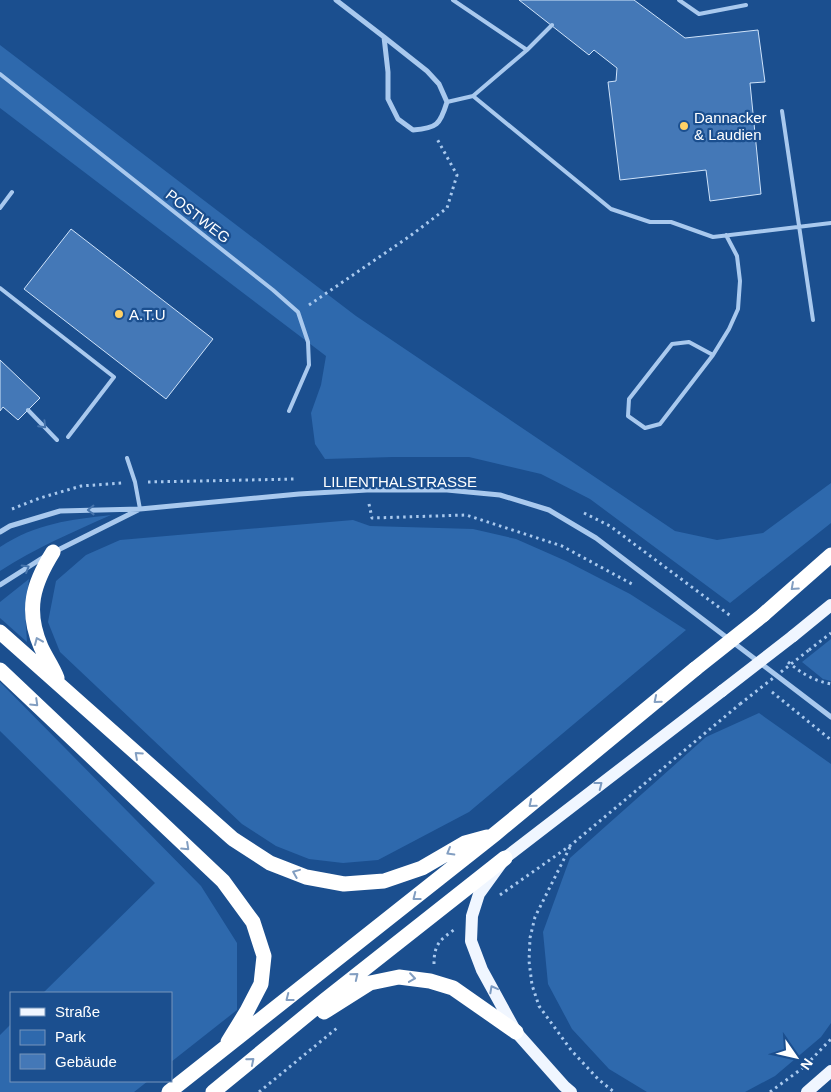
<svg xmlns="http://www.w3.org/2000/svg" width="831" height="1092" viewBox="0 0 831 1092" font-family="Arial,sans-serif">
<style>
.green{fill:#2e69ad}
.building{fill:#4478b7;stroke:#cfe3fa}
.lines{fill:none;stroke-linecap:round;stroke-linejoin:round}
.path{stroke:#a9c9ee;stroke-width:3;stroke-dasharray:2.5 4;stroke-linecap:butt}
.lane{stroke:#a9c9ee;stroke-width:4}
.street{stroke:#a9c9ee;stroke-width:5}
.primary{stroke:#f0f6ff;stroke-width:12}
.highway{stroke:#fff;stroke-width:15}
.path-bridge{stroke:#a9c9ee;stroke-width:3;stroke-dasharray:2.5 4;stroke-linecap:butt}
.primary-bridge{stroke:#f0f6ff;stroke-width:12}
.highway-bridge{stroke:#fff;stroke-width:15}
.oneway{stroke:#4674ac}
.oneway2{stroke:#829ec1}
.oneway3{stroke:#7b9ac1}
.poi-dot{fill:#ffd166;stroke:#1b4f8f;stroke-width:2}
.labels{text-anchor:middle;dominant-baseline:central;stroke-width:4.5;stroke-linejoin:round;paint-order:stroke}
.poi-label{font-size:15px;fill:#fff;stroke:#1b4f8f;text-anchor:start}
.street-label{font-size:15px;fill:#fff;stroke:#1b4f8f}
</style>
<rect width="100%" height="100%" fill="#1b4f8f"/>
<!-- green -->
<path class="green" d="M 0,45 L 356,316 L 675,531 L 717,540 L 763,533 L 831,483 L 831,523 L 730,603 L 590,499 L 541,474 L 469,457 L 393,457 L 325,459 L 315,444 L 311,413 L 321,385 L 326,356 L 0,108 Z
M 111,515 C 73,532 35,548 0,571 L 0,547 C 37,523 69,520 111,515 Z
M 353,520 L 370,526 L 473,529 L 516,539 L 566,561 L 630,594 L 686,630 L 469,812 L 378,860 L 343,863 L 309,859 L 276,846 L 242,824 L 60,652 L 48,622 L 56,581 L 86,555 L 120,540 Z
M 29,579 L 25,611 L 27,642 L 0,618 L 0,602 Z
M 831,639 L 831,681 L 823,679 L 802,662 Z
M 0,682 L 201,886 L 237,943 L 237,1010 L 171,1062 L 171,993 L 43,993 L 155,883 L 0,731 Z
M 759,713 L 831,764 L 831,1023 L 821,1037 L 775,1076 L 745,1092 L 647,1092 L 609,1069 L 572,1029 L 548,984 L 543,932 L 570,858 L 706,737 Z
M 11,1024 L 11,1081 L 148,1081 L 134,1092 L 0,1092 L 0,1035 Z"/>
<!-- building -->
<path class="building" d="M 519,0 L 634,0 L 685,38 L 758,30 L 765,82 L 750,83 L 761,194 L 710,201 L 706,170 L 620,180 L 608,82 L 616,81 L 617,68 L 594,50 L 589,55 Z
M 71,229 L 213,339 L 166,399 L 24,289 Z
M 0,360 L 40,398 L 18,420 L 3,407 L 0,411 Z"/>
<g class="lines">
<!-- path -->
<path class="path" d="M 309,305 L 410,236 L 447,208 L 457,175 L 436,137
M 148,482 L 297,479
M 369,504 L 372,518 L 466,515 L 562,546 L 632,584
M 12,509 L 40,498 L 81,486 L 122,483
M 584,513 L 610,526 L 732,617
M 809,650 L 831,633
M 788,662 C 801,673 814,681 831,684
M 772,692 L 831,740
M 570,847 L 535,917 L 530,938 L 529,961 L 532,985 L 539,1006 L 571,1050 L 598,1079 L 614,1092
M 500,895 L 571,845 L 740,704
M 434,964 C 434,944 440,940 455,929
M 259,1092 L 337,1028
M 770,1092 L 804,1067 L 831,1039"/>
<!-- lane -->
<path class="lane" d="M 453,0 L 527,50
M 679,0 L 699,14 L 746,5
M 0,74 L 273,290 L 298,312 L 308,342 L 309,365 L 289,411
M 473,96 L 611,209 L 650,222 L 671,222 L 713,237 L 831,223
M 447,102 L 473,96 L 527,50 L 552,25
M 782,111 L 813,320
M 0,208 L 12,192
M 0,288 L 114,377 L 68,437
M 713,355 L 689,342 L 672,344 L 629,399 L 628,416 L 645,428 L 660,424 L 713,355 L 729,329 L 738,309 L 740,281 L 737,256 L 726,235
M 28,410 L 57,440
M 127,458 L 135,482 L 140,509"/>
<!-- street -->
<path class="street" d="M 336,0 L 384,37 L 388,72 L 388,99 L 398,119 L 413,130 C 437,128 440,125 447,102 L 439,84 L 427,71 L 384,37
M 0,532 L 10,526 L 60,511 L 140,509 L 299,494 L 367,490 L 447,490 L 500,495 L 549,510 L 596,538 L 831,717
M 54,552 L 138,510
M 0,585 L 44,557"/>
<!-- primary -->
<path class="primary" d="M 793,636 L 831,605
M 571,1092 L 564,1086 L 516,1032 L 482,970 L 471,941 L 472,916 L 479,894 L 505,858 L 722,691
M 807,1092 L 831,1071"/>
<!-- highway -->
<path class="highway" d="M 53,552 C 33,584 25,610 41,647 C 46,658 53,667 57,678
M 763,615 L 831,555
M 0,632 L 233,839 L 270,863 L 306,877 L 344,884 L 384,881 L 422,868 L 465,843 L 487,837
M 0,670 L 223,881 L 253,922 L 264,956 L 261,984 L 247,1011 L 228,1042
M 324,1012 L 370,983 L 399,977 L 430,981 L 453,988 L 516,1032
M 169,1092 L 495,834 L 695,669
M 213,1092 L 325,1000 L 505,858"/>
<!-- path-bridge -->
<path class="path-bridge" d="M 740,704 L 809,650"/>
<!-- primary-bridge -->
<path class="primary-bridge" d="M 722,691 L 793,636"/>
<!-- highway-bridge -->
<path class="highway-bridge" d="M 695,669 L 763,615"/>
</g>
<!-- one-way arrows -->
<defs><path id="oneway-chevron" d="M-2-3.5L2.5 0L-2 3.5" fill="none" stroke-width="1.6" stroke-linecap="round" stroke-linejoin="round" transform="scale(1.25)"/></defs>
<g class="oneway">
<use href="#oneway-chevron" transform="translate(43 425) rotate(46)"/>
<use href="#oneway-chevron" transform="translate(91 510) rotate(179)"/>
<use href="#oneway-chevron" transform="translate(26 568) rotate(-31)"/>
</g>
<g class="oneway2">
<use href="#oneway-chevron" transform="translate(794 587) rotate(138)"/>
<use href="#oneway-chevron" transform="translate(38 641) rotate(-113)"/>
<use href="#oneway-chevron" transform="translate(657 700) rotate(140)"/>
<use href="#oneway-chevron" transform="translate(35 703) rotate(44)"/>
<use href="#oneway-chevron" transform="translate(138 755) rotate(-138)"/>
<use href="#oneway-chevron" transform="translate(532 804) rotate(140)"/>
<use href="#oneway-chevron" transform="translate(186 847) rotate(43)"/>
<use href="#oneway-chevron" transform="translate(450 852) rotate(150)"/>
<use href="#oneway-chevron" transform="translate(296 873) rotate(-158)"/>
<use href="#oneway-chevron" transform="translate(416 897) rotate(142)"/>
<use href="#oneway-chevron" transform="translate(355 976) rotate(-39)"/>
<use href="#oneway-chevron" transform="translate(412 978) rotate(8)"/>
<use href="#oneway-chevron" transform="translate(289 998) rotate(142)"/>
<use href="#oneway-chevron" transform="translate(251 1061) rotate(-40)"/>
</g>
<g class="oneway3">
<use href="#oneway-chevron" transform="translate(599 785) rotate(-38)"/>
<use href="#oneway-chevron" transform="translate(493 989) rotate(-118)"/>
</g>
<!-- markers -->
<g class="poi-dot">
<circle cx="684" cy="126" r="5"/>
<circle cx="119" cy="314" r="5"/>
</g>
<g class="labels">
<!-- poi labels -->
<g class="poi-label">
<text x="694" y="117">Dannacker<tspan x="694" dy="17">&amp; Laudien</tspan></text>
<text x="129" y="314">A.T.U</text>
</g>
<!-- street labels -->
<g class="street-label">
<text transform="translate(198 216) rotate(38)">POSTWEG</text>
<text x="400" y="481">LILIENTHALSTRASSE</text>
</g>
</g>
<!-- legend -->
<rect x="10" y="992" width="162" height="90" fill="#1b4f8f" stroke="#7695bc"/>
<rect x="20" y="1008" width="25" height="8" fill="#f0f6ff" stroke="#7695bc"/>
<text x="55" y="1017" font-size="15" fill="#ffffff">Straße</text>
<rect x="20" y="1030" width="25" height="15" fill="#2e69ad" stroke="#7695bc"/>
<text x="55" y="1042" font-size="15" fill="#ffffff">Park</text>
<rect x="20" y="1054" width="25" height="15" fill="#4478b7" stroke="#7695bc"/>
<text x="55" y="1067" font-size="15" fill="#ffffff">Gebäude</text>
<!-- north arrow -->
<g transform="translate(796 1057) rotate(124)" stroke="#1b4f8f" stroke-width="4" paint-order="stroke">
<path d="M0-4L9 19L0 12L-9 19Z" fill="#ffffff"/>
<text y="-8" font-size="14" font-weight="bold" text-anchor="middle" fill="#ffffff">N</text>
</g>
</svg>
